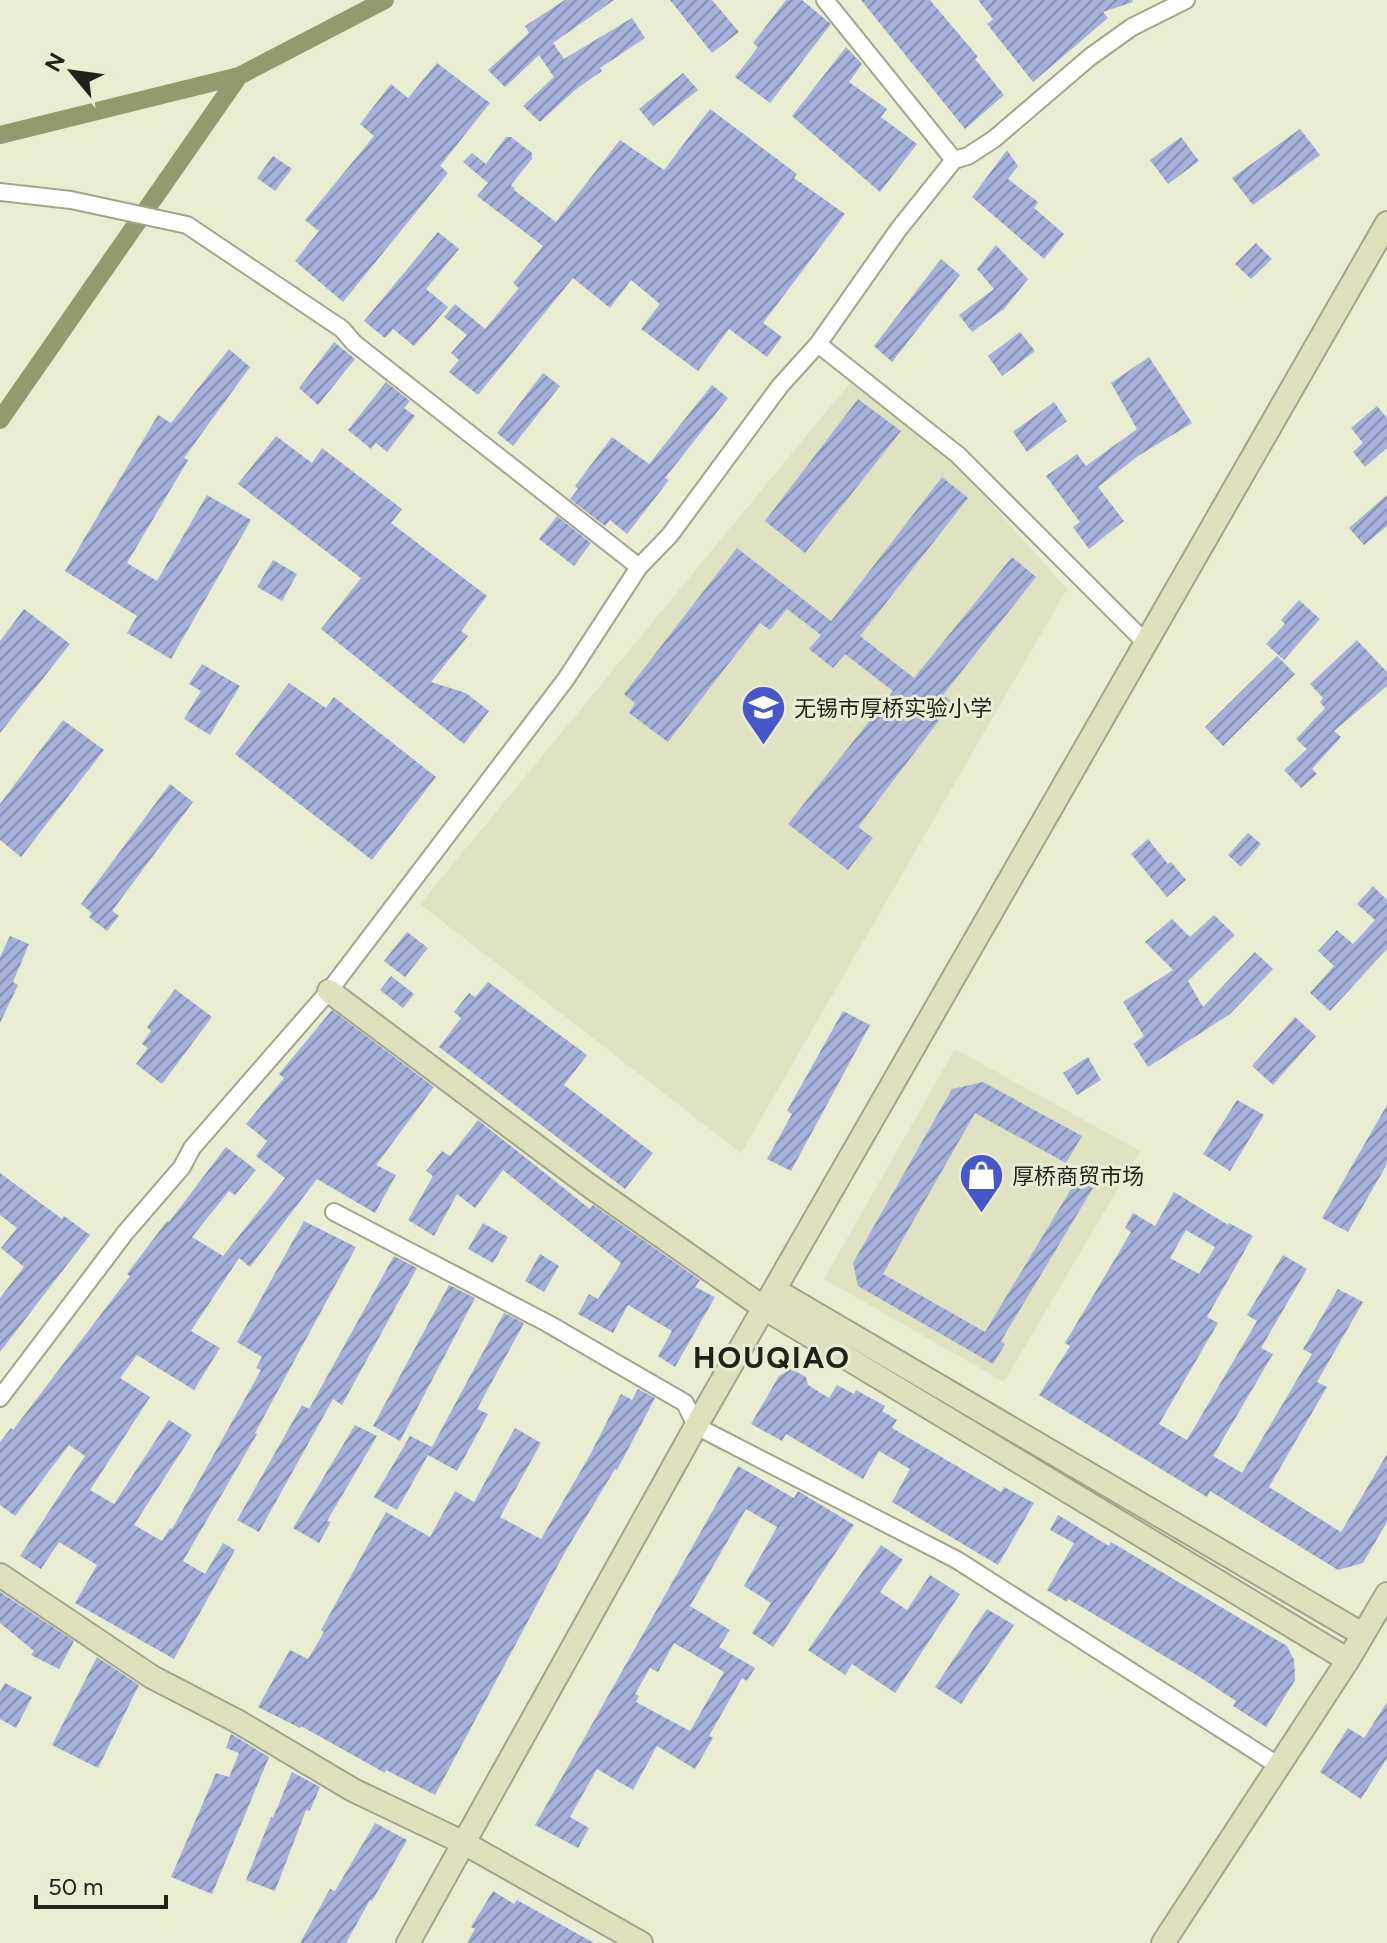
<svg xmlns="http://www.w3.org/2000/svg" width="1387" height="1943" viewBox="0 0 1387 1943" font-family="Figtree,'Noto Sans SC',sans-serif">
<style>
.built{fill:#dfe3c1}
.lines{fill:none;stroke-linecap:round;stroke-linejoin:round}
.canal{stroke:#959a6e;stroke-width:18}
.building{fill:url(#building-hatch);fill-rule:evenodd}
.street-casing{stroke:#a2a58c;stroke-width:20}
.secondary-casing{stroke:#a2a58c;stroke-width:26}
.street{stroke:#fff;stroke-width:16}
.secondary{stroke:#dfe1bc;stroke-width:22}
.labels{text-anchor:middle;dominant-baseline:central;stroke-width:6;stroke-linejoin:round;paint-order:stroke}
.poi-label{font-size:22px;fill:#212218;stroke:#e9edd2;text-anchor:start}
.district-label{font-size:30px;font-weight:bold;letter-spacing:2px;fill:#212218;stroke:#e9edd2}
</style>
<defs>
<pattern id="building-hatch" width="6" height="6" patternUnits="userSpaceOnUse" patternTransform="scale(2)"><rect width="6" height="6" fill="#a5b1db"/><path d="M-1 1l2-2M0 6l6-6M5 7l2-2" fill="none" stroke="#8690b1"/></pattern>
</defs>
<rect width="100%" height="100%" fill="#e9edd2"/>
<!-- built -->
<path class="built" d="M 850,383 L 953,461 L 1067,589 L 741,1153 L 420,904 Z
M 955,1049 L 1140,1151 L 1004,1382 L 824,1279 Z"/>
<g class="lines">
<!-- canal -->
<path class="canal" d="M 0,135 L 239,76 L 385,0
M 0,420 L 239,76"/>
</g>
<!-- building -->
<path class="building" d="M 565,0 L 614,0 L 553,43 L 564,59 L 632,18 L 645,38 L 600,68 L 602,71 L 575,90 L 540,122 L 523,106 L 554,77 L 539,55 L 505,87 L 488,70 L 529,33 L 525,26 Z
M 670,0 L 712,0 L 739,32 L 712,53 Z
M 786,0 L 802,0 L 831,24 L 770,103 L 735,77 L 758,47 L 753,43 Z
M 861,0 L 930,0 L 978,57 L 975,59 L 1004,95 L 965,129 Z
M 978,0 L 1132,0 L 1133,2 L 1103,12 L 1108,18 L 1033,82 L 987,24 L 993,19 Z
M 846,47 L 862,64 L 849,82 L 887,109 L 881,117 L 917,144 L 880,192 L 792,116 Z
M 437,63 L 490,103 L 440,166 L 448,173 L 343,302 L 295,261 L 319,231 L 305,220 L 374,136 L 360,124 L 391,84 L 408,98 Z
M 683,73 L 698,90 L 653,126 L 639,109 Z
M 710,109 L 797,174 L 794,178 L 845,214 L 763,323 L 782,337 L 767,357 L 729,329 L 698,371 L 641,329 L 660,304 L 631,280 L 610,308 L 573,278 L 478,395 L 449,372 L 459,360 L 451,353 L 467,335 L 444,317 L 455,304 L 485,329 L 519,288 L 513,283 L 543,246 L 477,196 L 488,183 L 463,162 L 472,153 L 486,164 L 506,137 L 511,137 L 532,153 L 532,159 L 511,185 L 515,189 L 514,190 L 556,222 L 620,140 L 664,170 Z
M 1300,129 L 1320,155 L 1253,205 L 1232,178 Z
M 1181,137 L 1199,161 L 1168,184 L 1150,160 Z
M 1007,150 L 1018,166 L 1008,179 L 1038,202 L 1034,208 L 1064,234 L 1044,259 L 972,197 Z
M 273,156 L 292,169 L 275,191 L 257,178 Z
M 438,232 L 459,249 L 426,289 L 448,307 L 414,346 L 393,329 L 385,338 L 364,321 Z
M 1256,243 L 1272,259 L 1251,279 L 1235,264 Z
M 996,245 L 1028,279 L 1004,309 L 972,332 L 959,315 L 994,289 L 977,269 Z
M 941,259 L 960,275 L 892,362 L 874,346 Z
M 1020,332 L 1035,351 L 1002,376 L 988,356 Z
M 334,342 L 355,359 L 318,405 L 299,388 Z
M 229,349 L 250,367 L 184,458 L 188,460 L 127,563 L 157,581 L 207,495 L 251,520 L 171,659 L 127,633 L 137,616 L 65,571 L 158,415 L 171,423 Z
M 1149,357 L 1192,423 L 1138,456 L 1098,487 L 1124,521 L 1089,549 L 1073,527 L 1080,522 L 1046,476 L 1077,454 L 1086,466 L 1137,429 L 1111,383 Z
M 543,373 L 560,386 L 513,446 L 497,433 Z
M 386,382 L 410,401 L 404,408 L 415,416 L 387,452 L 376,443 L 371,449 L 348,430 Z
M 712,385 L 728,398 L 665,478 L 669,480 L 627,534 L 610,520 L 605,526 L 570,499 L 578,489 L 575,486 L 612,437 L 649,464 Z
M 858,399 L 901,431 L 805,553 L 765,521 Z
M 1054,402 L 1067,421 L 1027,452 L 1013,432 Z
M 1377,406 L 1387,418 L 1387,448 L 1365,467 L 1353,452 L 1363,443 L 1351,428 Z
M 276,436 L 312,463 L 322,448 L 402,509 L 391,523 L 487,596 L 461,631 L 468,636 L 431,682 L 466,693 L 489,711 L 464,744 L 321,629 L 361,578 L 238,484 Z
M 942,477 L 968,498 L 860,636 L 914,678 L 1012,557 L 1036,577 L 943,695 L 953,702 L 858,827 L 873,838 L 848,870 L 788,824 L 893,691 L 845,654 L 833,668 L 809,649 L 821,635 L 787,609 L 770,630 L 760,623 L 668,742 L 629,713 L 635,703 L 624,694 L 737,548 L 831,621 Z
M 1387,495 L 1387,526 L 1364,545 L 1349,528 Z
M 557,516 L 591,543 L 574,566 L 539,539 Z
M 273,560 L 297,574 L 282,601 L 257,587 Z
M 1299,600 L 1320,619 L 1284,660 L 1266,644 L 1285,624 L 1281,620 Z
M 24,609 L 70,644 L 0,733 L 0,641 Z
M 1357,640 L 1387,672 L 1387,686 L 1334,731 L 1341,737 L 1312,769 L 1317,774 L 1301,788 L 1284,770 L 1307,749 L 1296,739 L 1325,708 L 1320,702 L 1323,698 L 1310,684 Z
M 1277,656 L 1295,674 L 1223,746 L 1205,727 Z
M 202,664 L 240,686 L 210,735 L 184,719 L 201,691 L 189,684 Z
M 289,683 L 326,708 L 334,697 L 436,777 L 372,860 L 235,754 Z
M 63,720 L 104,750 L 21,857 L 0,840 L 0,804 Z
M 170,784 L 193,802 L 112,911 L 119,916 L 107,931 L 89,917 L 92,913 L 81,904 Z
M 1248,833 L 1261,844 L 1241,867 L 1228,855 Z
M 1148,839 L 1168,864 L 1171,862 L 1186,880 L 1167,897 L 1131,854 Z
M 1373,886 L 1387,900 L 1387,949 L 1330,1011 L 1310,993 L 1334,966 L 1318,951 L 1337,930 L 1353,944 L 1375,920 L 1357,904 Z
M 1214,915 L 1235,935 L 1188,981 L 1203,1007 L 1255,952 L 1273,969 L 1230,1014 L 1148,1067 L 1133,1044 L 1144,1036 L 1123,1002 L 1173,970 L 1145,942 L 1172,919 L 1190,937 Z
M 407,932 L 428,948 L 405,977 L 384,961 Z
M 10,936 L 29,944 L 13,982 L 18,985 L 0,1023 L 0,957 Z
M 391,976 L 414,994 L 403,1008 L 380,990 Z
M 488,982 L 587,1055 L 564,1085 L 653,1153 L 625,1189 L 439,1047 L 461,1018 L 454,1012 L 469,993 L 475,997 Z
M 175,989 L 212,1017 L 162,1084 L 136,1064 L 148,1048 L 142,1044 L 151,1031 L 147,1027 Z
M 332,1010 L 434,1087 L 376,1165 L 396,1175 L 375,1213 L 317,1179 L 250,1267 L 239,1258 L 191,1331 L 220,1348 L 194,1390 L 137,1355 L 120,1378 L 150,1397 L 90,1490 L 114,1504 L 169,1420 L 192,1435 L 134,1525 L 162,1541 L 170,1528 L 172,1529 L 261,1370 L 256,1368 L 262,1357 L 237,1342 L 304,1221 L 356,1247 L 255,1433 L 257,1434 L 183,1561 L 205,1574 L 223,1543 L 235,1550 L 174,1659 L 75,1603 L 97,1565 L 59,1542 L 41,1569 L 20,1556 L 85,1456 L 69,1445 L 15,1516 L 0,1505 L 0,1442 L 11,1428 L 13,1430 L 130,1276 L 127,1274 L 167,1221 L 169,1222 L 226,1147 L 256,1170 L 235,1195 L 229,1191 L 192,1237 L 223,1256 L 285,1178 L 256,1156 L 267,1141 L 246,1124 L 284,1078 L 279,1074 Z
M 843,1011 L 870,1025 L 791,1171 L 767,1159 L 792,1114 L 787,1111 Z
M 1295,1017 L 1316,1036 L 1273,1085 L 1252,1066 Z
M 1088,1057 L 1101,1080 L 1077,1095 L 1063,1073 Z
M 983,1082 L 1082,1136 L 1066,1163 L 975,1113 L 883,1274 L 985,1332 L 1077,1179 L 1093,1188 L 1001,1341 L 1005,1344 L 993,1364 L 858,1286 L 853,1263 L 952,1089 Z
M 1237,1100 L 1264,1115 L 1230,1171 L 1203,1154 Z
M 1387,1105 L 1387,1164 L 1348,1232 L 1322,1218 Z
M 478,1120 L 590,1209 L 593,1205 L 700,1280 L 695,1287 L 715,1297 L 675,1367 L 658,1356 L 672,1331 L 628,1305 L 613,1333 L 578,1314 L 589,1294 L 598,1299 L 621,1263 L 503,1170 L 475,1208 L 457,1194 L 434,1236 L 408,1220 L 433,1176 L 426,1171 L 442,1151 L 450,1156 Z
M 0,1173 L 62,1219 L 64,1216 L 90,1235 L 0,1352 L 0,1298 L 24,1267 L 1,1248 L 17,1228 L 0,1215 Z
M 1174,1192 L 1228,1225 L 1229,1223 L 1253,1236 L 1207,1317 L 1218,1323 L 1159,1424 L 1187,1440 L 1257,1321 L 1247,1315 L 1283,1255 L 1307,1269 L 1261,1348 L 1273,1354 L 1213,1456 L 1242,1473 L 1312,1354 L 1303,1349 L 1338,1289 L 1363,1302 L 1317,1382 L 1327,1387 L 1269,1487 L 1341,1532 L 1387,1454 L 1387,1522 L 1363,1563 L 1338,1570 L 1210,1491 L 1207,1497 L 1039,1395 L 1070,1346 L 1065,1343 L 1131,1232 L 1125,1228 L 1133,1213 L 1155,1226 ZM 1186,1230 L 1215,1247 L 1199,1274 L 1170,1258 Z
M 483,1223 L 508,1237 L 493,1263 L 468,1249 Z
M 540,1254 L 559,1266 L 544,1292 L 525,1281 Z
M 394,1256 L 417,1268 L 342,1405 L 333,1399 L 259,1532 L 237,1520 L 302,1405 L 309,1409 Z
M 449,1285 L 475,1298 L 400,1441 L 373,1426 Z
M 504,1313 L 524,1323 L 477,1409 L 488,1414 L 457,1471 L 428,1455 L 397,1510 L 374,1497 L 410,1436 L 432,1447 Z
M 791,1369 L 806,1377 L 808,1385 L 829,1398 L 837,1385 L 854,1394 L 856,1390 L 885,1406 L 882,1411 L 897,1420 L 892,1428 L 1001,1492 L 1004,1487 L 1034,1503 L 998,1565 L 892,1502 L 910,1469 L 879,1451 L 863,1479 L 786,1434 L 782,1441 L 751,1424 L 779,1376 Z
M 638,1389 L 655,1398 L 617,1470 L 615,1469 L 565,1552 L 435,1795 L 386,1770 L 385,1773 L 301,1726 L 300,1728 L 258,1707 L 290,1650 L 308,1659 L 324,1632 L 321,1630 L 386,1512 L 430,1537 L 455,1491 L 474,1502 L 515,1428 L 541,1443 L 500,1517 L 541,1539 L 590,1455 L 621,1394 L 632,1400 Z
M 355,1425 L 377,1436 L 327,1521 L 331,1522 L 319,1543 L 293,1528 Z
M 738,1466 L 794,1498 L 798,1491 L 854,1525 L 773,1647 L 752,1633 L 771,1603 L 744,1586 L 777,1527 L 746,1509 L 690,1606 L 730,1630 L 719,1647 L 755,1668 L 747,1681 L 742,1678 L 709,1736 L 713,1738 L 695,1769 L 657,1746 L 633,1790 L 597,1769 L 570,1817 L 589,1828 L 578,1848 L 535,1825 ZM 674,1643 L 724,1672 L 690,1731 L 636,1702 L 639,1696 L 635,1694 L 650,1668 L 658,1672 Z
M 1058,1515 L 1109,1546 L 1111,1542 L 1287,1646 L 1294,1660 L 1295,1680 L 1266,1727 L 1233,1706 L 1236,1701 L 1198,1676 L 1068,1599 L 1067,1602 L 1047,1590 L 1074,1543 L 1050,1530 Z
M 881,1545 L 903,1560 L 880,1592 L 907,1610 L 930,1575 L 960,1594 L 895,1693 L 852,1664 L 845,1675 L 808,1650 Z
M 0,1592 L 74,1641 L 59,1669 L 31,1655 L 34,1651 L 0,1623 Z
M 987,1609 L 1014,1625 L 961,1704 L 935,1687 Z
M 97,1657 L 139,1685 L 98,1768 L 52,1745 Z
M 5,1683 L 32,1697 L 16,1728 L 0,1719 L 0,1692 Z
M 1387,1702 L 1387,1758 L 1361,1799 L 1320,1772 L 1348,1728 L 1364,1738 Z
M 231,1734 L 269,1757 L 212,1894 L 171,1877 L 216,1773 L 229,1777 L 239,1753 L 226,1748 Z
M 292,1772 L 320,1787 L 310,1811 L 306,1810 L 275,1891 L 246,1880 L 271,1817 L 273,1818 Z
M 375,1823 L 407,1840 L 372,1901 L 370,1900 L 346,1943 L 300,1943 L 330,1889 L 335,1891 Z
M 493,1891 L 514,1904 L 517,1900 L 594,1943 L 467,1943 L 475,1929 L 471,1927 Z"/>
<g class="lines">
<defs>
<path id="street" d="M 825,0 L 954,160
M 0,192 L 71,200 L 187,225 L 342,329 L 354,343 L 639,567
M 818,344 L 958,455 L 1146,643
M 334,1212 L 547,1323 L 685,1403 L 696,1426 L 957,1560 L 1279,1766
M 0,1398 L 125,1233 L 182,1167 L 192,1148 L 329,991 L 566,679 L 639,567 L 670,535 L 780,386 L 818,344 L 898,230 L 954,160 L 968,156 L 994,139 L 1090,57 L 1132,27 L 1186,0"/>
<path id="secondary" d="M 329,991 L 587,1184 L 764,1308 L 1348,1660
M 775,1290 L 1362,1634
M 0,1575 L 152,1677 L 237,1721 L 353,1790 L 464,1843 L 641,1943
M 408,1943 L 696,1426 L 1387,223
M 1163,1943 L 1348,1660 L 1387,1594"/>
</defs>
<!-- street casing -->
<use href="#street" class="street-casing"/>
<!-- secondary casing -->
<use href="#secondary" class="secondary-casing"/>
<!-- street -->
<use href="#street" class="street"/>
<!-- secondary -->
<use href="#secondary" class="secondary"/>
</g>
<!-- icons -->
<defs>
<symbol id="school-pin" viewBox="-11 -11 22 30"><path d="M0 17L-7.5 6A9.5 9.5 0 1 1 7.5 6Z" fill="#4657cb" stroke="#e9edd2"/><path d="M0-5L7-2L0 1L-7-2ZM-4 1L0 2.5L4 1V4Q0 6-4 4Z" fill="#fff"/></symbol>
<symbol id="shop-pin" viewBox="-11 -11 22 30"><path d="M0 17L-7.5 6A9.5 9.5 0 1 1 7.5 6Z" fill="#4657cb" stroke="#e9edd2"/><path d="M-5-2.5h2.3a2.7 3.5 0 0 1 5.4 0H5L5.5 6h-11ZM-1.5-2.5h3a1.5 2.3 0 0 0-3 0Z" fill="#fff"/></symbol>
</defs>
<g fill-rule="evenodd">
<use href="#school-pin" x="738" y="682" width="51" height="69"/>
<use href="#shop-pin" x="956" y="1150" width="51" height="69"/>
</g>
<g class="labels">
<!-- poi labels -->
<g class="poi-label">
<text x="794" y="708">无锡市厚桥实验小学</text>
<text x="1012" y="1176">厚桥商贸市场</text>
</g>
<!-- district labels -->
<g class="district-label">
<text x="772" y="1357">HOUQIAO</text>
</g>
</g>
<!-- north arrow -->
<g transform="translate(72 72) rotate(299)" stroke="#e9edd2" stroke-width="6" paint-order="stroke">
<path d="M0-6L14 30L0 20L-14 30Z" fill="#212218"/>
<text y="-12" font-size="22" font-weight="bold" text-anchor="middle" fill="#212218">N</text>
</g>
<!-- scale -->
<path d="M36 1895v12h130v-12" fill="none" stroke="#212218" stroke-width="4"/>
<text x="48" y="1895" font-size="24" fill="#212218" stroke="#e9edd2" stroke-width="6" paint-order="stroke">50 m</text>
</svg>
